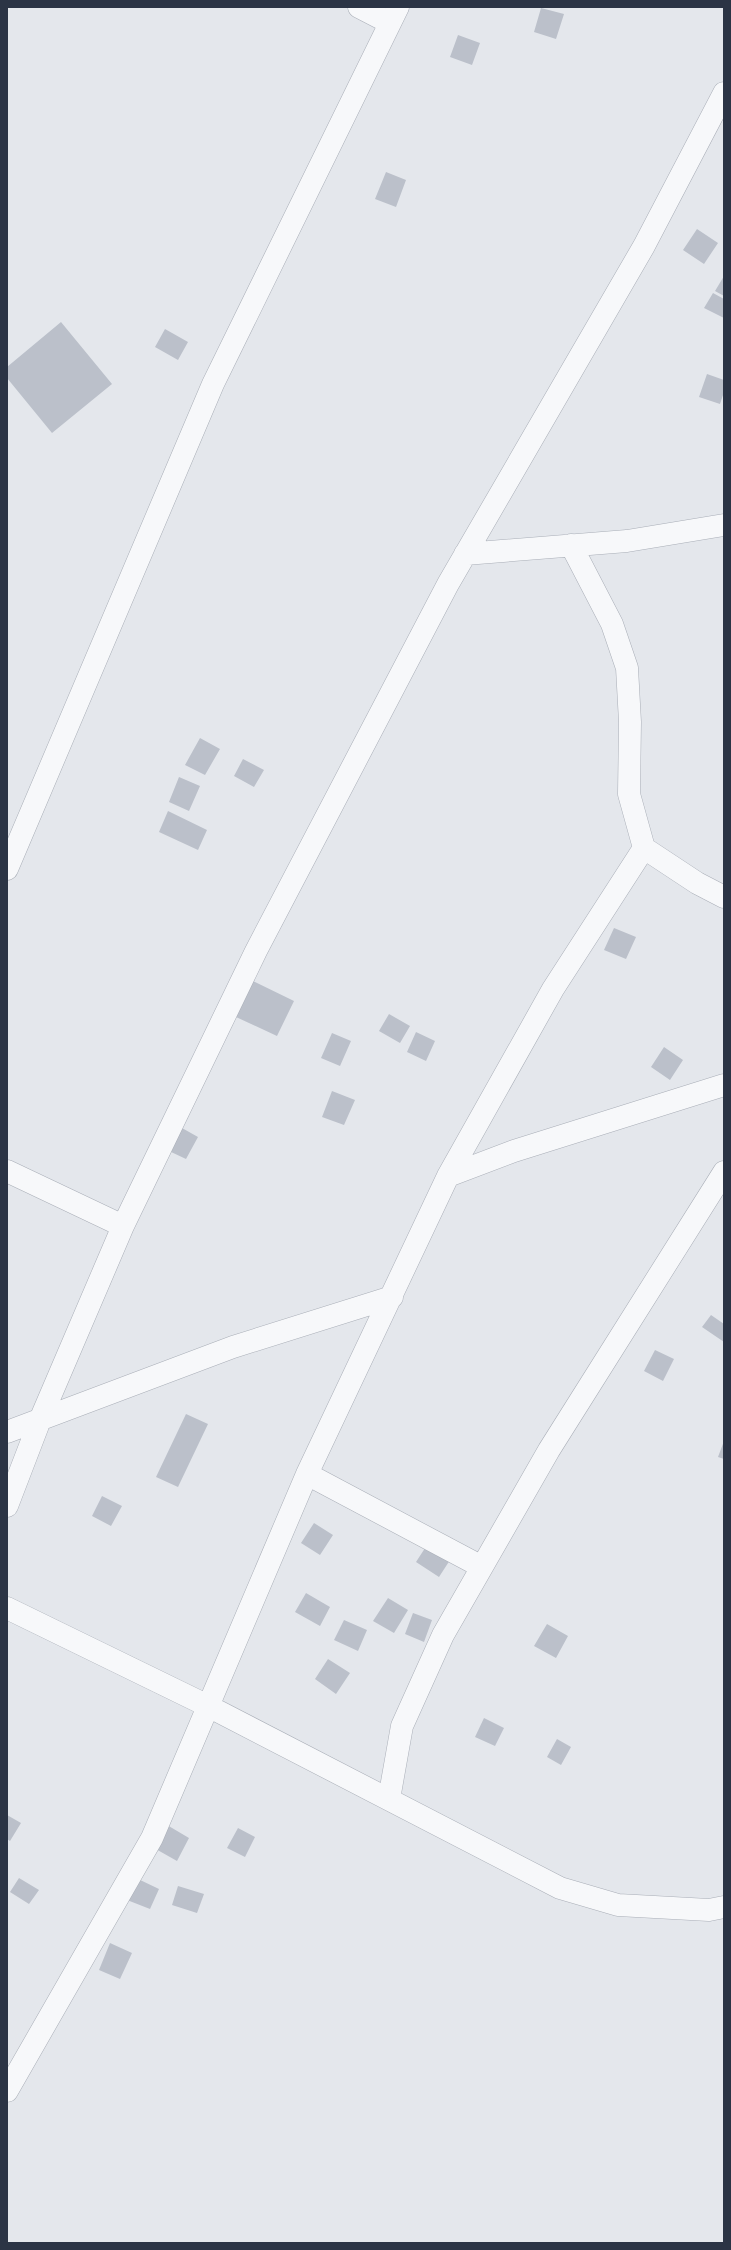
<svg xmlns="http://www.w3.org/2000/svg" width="731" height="2250" viewBox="0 0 731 2250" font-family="'Fira Sans Condensed',sans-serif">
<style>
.building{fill:#bbc0ca}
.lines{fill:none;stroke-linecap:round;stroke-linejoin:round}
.street-casing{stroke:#a9aeb7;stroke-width:23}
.street{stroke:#f7f8fa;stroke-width:22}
</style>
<rect width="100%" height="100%" fill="#e4e7ec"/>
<!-- building -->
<path class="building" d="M 541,8 L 564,14 L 556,39 L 534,32 Z
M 458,35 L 480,43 L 472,65 L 450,57 Z
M 386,172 L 406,180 L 396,207 L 375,199 Z
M 697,229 L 718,243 L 704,264 L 683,250 Z
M 724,276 L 724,296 L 715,291 Z
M 713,293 L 724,299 L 724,318 L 704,308 Z
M 61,322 L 112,384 L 52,433 L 7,378 L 7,367 Z
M 165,329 L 188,342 L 178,360 L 155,347 Z
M 707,374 L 724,380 L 724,392 L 720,404 L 699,397 Z
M 200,738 L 220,749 L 205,775 L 185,765 Z
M 243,759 L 264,770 L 254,787 L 234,776 Z
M 179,777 L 200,786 L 189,811 L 169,802 Z
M 168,811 L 207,830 L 198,850 L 159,832 Z
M 614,928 L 636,937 L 626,959 L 604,950 Z
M 253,981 L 294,1001 L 277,1036 L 236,1017 Z
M 389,1014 L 410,1026 L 400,1043 L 379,1031 Z
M 416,1032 L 435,1041 L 426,1061 L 407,1052 Z
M 332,1033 L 351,1041 L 340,1066 L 321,1058 Z
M 664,1047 L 683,1060 L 670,1080 L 651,1067 Z
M 332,1091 L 355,1100 L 344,1125 L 322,1117 Z
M 182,1128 L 198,1137 L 186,1159 L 169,1151 Z
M 711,1315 L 724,1324 L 724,1342 L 702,1327 Z
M 655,1350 L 674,1359 L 663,1381 L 644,1371 Z
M 186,1414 L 208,1424 L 178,1487 L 156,1477 Z
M 724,1441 L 724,1459 L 718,1457 Z
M 102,1496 L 122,1506 L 111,1526 L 92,1516 Z
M 314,1523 L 333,1535 L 320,1555 L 301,1543 Z
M 427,1545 L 450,1560 L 439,1577 L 416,1562 Z
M 306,1593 L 330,1607 L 320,1626 L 295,1612 Z
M 388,1598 L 408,1610 L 394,1633 L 373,1621 Z
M 413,1613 L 432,1620 L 424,1642 L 405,1634 Z
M 344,1620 L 367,1630 L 358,1651 L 334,1640 Z
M 547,1624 L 568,1636 L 556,1658 L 534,1646 Z
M 328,1659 L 350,1673 L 336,1694 L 315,1679 Z
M 484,1718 L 504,1728 L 495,1746 L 475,1737 Z
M 557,1739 L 571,1747 L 561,1765 L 547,1757 Z
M 7,1815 L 21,1823 L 10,1841 L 7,1839 Z
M 167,1825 L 189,1838 L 177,1861 L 154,1848 Z
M 238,1828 L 255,1837 L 245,1857 L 227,1848 Z
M 19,1878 L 39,1890 L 29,1904 L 10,1892 Z
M 136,1878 L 159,1889 L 150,1909 L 127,1900 Z
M 178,1886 L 204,1894 L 197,1913 L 172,1905 Z
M 110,1943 L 132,1953 L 120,1979 L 99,1970 Z"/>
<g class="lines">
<defs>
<path id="street" d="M 359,7 L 390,23
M 571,545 L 612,624 L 627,668 L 630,722 L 629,794 L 644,848 L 697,883 L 724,897
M 465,554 L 627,541 L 724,525
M 7,869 L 213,384 L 398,7
M 7,1171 L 123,1226
M 448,1176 L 514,1151 L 724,1085
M 7,1432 L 233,1347 L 392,1297
M 307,1474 L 482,1567
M 7,1506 L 40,1420 L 123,1226 L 256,951 L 448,584 L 644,246 L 724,93
M 7,1608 L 208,1706 L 560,1888 L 618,1905 L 709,1910 L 724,1907
M 389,1799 L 402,1726 L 443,1635 L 549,1450 L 724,1172
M 7,2091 L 152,1838 L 307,1474 L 448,1176 L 553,989 L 644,848"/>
</defs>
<!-- street casing -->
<use href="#street" class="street-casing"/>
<!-- street -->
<use href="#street" class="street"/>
</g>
<!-- border -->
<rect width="731" height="2250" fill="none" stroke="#2b3445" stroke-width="16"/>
</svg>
